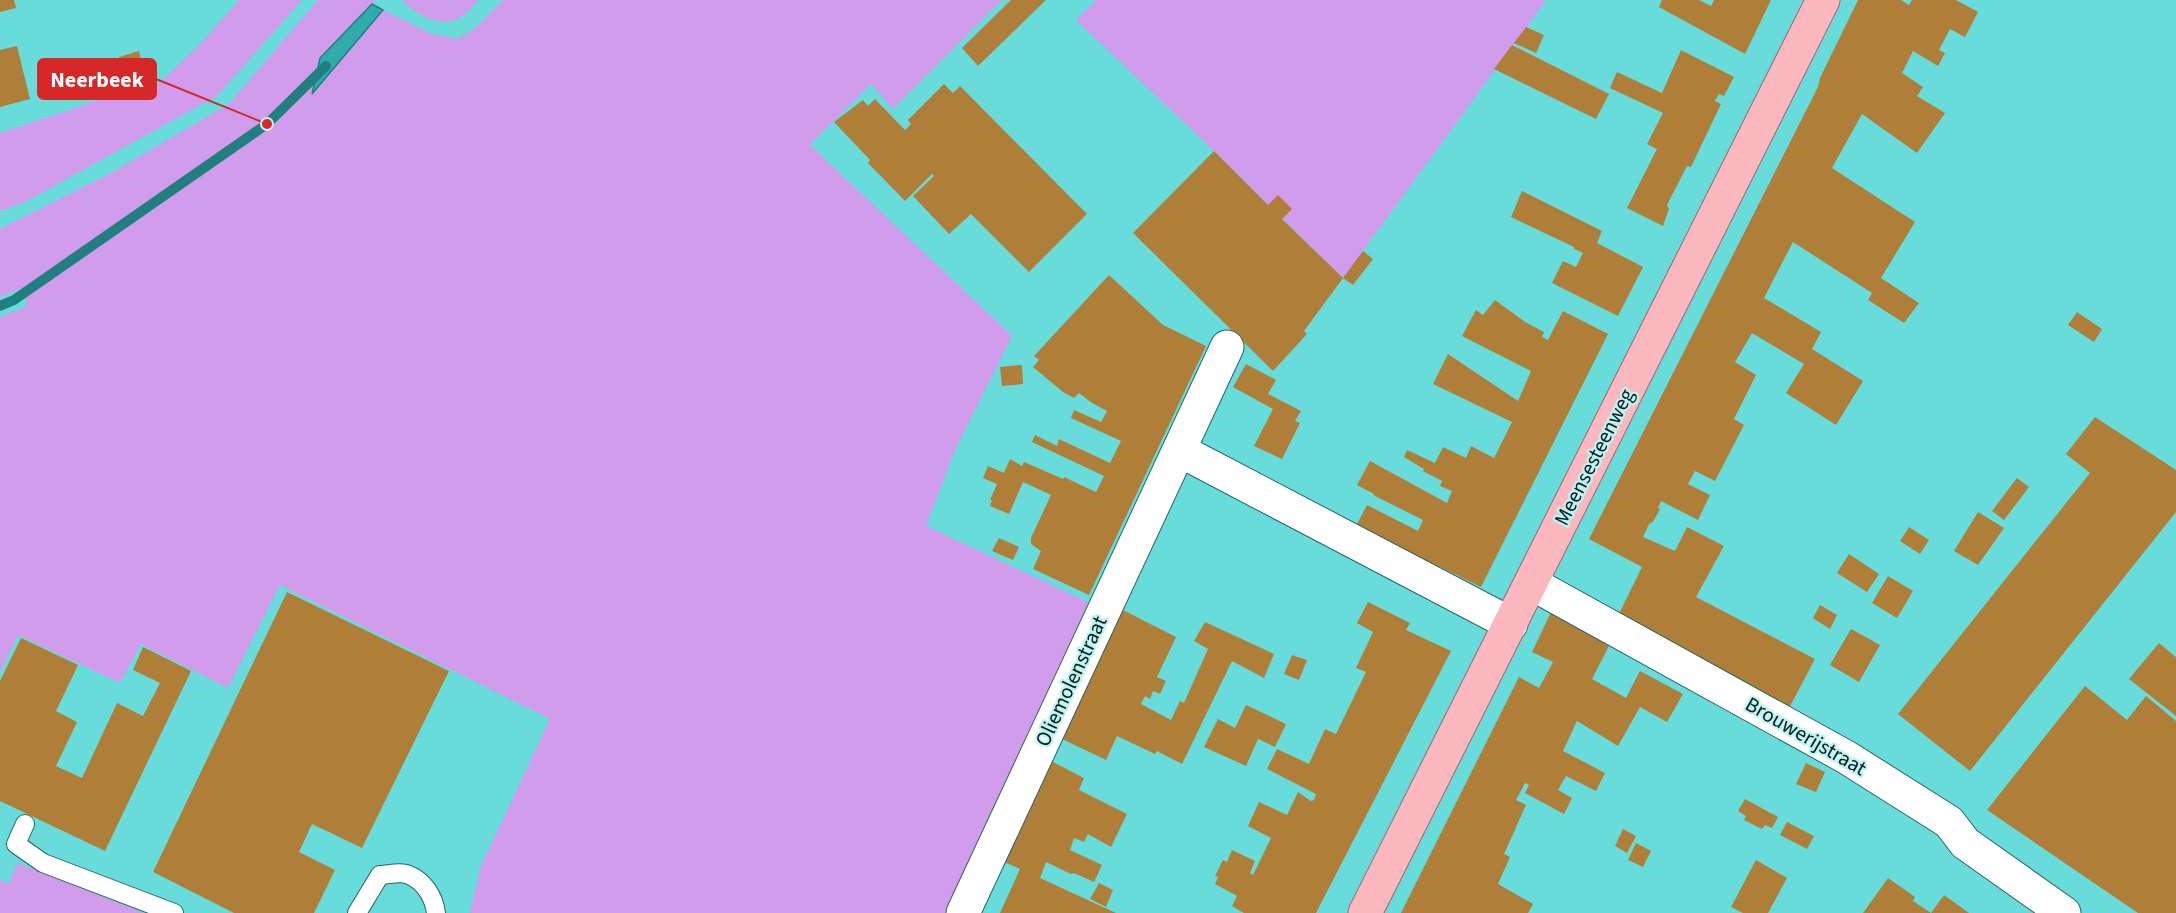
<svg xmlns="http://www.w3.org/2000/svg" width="2176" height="913" viewBox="0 0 2176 913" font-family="'Source Sans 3',sans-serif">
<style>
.green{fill:#d19cec}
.water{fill:#2eabaa;stroke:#21807f;stroke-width:1.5}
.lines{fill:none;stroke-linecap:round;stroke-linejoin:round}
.stream{stroke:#21807f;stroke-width:10}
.building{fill:#af7f39}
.service-casing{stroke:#276564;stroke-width:20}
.minor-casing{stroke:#276564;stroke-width:35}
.primary-casing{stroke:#a4636b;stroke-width:35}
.service{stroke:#fff;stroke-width:18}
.minor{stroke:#fff;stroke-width:33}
.primary{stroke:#fcb8bf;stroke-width:33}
.labels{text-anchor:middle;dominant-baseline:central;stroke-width:4.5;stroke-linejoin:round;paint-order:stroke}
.street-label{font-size:21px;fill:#041d1c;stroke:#bff3f1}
.leader{fill:none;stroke:#d62828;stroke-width:2}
.callout-dot{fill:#d62828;stroke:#bff3f1;stroke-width:2}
.callout{fill:#d62828;stroke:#d62828;stroke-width:2}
.callout-label{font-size:22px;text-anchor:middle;font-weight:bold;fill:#fff}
</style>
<rect width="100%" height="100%" fill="#68dcda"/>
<!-- green -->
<path class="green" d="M 239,0 L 302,0 L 217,96 L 25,202 L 0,211 L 0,133 L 96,101 L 147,95 L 200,44 Z
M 318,0 L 376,0 L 320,58 L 313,93 L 383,10 L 432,34 L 458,39 L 475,28 L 503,0 L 1002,0 L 893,109 L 871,84 L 810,145 L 1012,336 L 955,450 L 926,526 L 1094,605 L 952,913 L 470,913 L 481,866 L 550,719 L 280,585 L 228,688 L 141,644 L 120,683 L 18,635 L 0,672 L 0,317 L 27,306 L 23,288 L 0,297 L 0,229 L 111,173 L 229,104 Z
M 402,0 L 478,0 C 473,6 468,13 461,17 C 441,30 416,14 402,0 Z
M 1096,0 L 1546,0 L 1343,278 L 1214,151 L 1076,20 Z
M 17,863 L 144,913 L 0,913 L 0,880 L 9,884 Z"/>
<!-- water -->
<path class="water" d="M 372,4 L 383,10 L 312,94 L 320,58 Z"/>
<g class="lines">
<!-- stream -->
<path class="stream" d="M 0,306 L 14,300 L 267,124 L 326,66"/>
</g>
<!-- building -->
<path class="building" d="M 0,0 L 14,0 L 16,8 L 0,12 Z
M 1011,0 L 1046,0 L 978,66 L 962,48 Z
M 1662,0 L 1699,0 L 1711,6 L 1714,0 L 1771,0 L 1745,54 L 1659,7 Z
M 1858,0 L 1901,0 L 1909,5 L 1912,0 L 1956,0 L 1978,12 L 1965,37 L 1950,29 L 1939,50 L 1945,53 L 1938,66 L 1913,51 L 1902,73 L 1923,87 L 1917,96 L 1945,113 L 1917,153 L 1862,114 L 1832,168 L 1915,222 L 1881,278 L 1919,303 L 1904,323 L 1868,300 L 1872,293 L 1793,242 L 1764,298 L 1821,332 L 1812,349 L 1863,381 L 1836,425 L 1786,393 L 1804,364 L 1752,333 L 1735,362 L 1756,375 L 1734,419 L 1744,425 L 1715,481 L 1695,471 L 1688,484 L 1710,495 L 1698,520 L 1661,501 L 1658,508 L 1660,509 L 1653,522 L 1649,524 L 1643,537 L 1675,551 L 1687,527 L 1724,546 L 1696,597 L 1815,659 L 1787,712 L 1616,620 L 1642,567 L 1589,539 L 1818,87 L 1820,78 Z
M 1526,27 L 1544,35 L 1536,53 L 1514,43 Z
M 1512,45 L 1609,94 L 1596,119 L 1494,69 Z
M 17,46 L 30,99 L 0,107 L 0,50 Z
M 1681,50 L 1734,77 L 1724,96 L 1719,94 L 1715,101 L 1721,104 L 1691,167 L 1687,166 L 1667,205 L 1669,209 L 1663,226 L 1627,208 L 1657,149 L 1647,144 L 1663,113 L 1610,88 L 1617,72 L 1662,93 Z
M 139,51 L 144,73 L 125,79 L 119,57 Z
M 944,84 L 953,93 L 960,86 L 1087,214 L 1029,272 L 971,214 L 949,234 L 913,196 L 934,176 L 932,174 L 905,201 L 868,163 L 870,160 L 834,122 L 863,100 L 868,106 L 875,99 L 905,130 L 911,124 L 908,120 Z
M 1214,151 L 1268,205 L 1278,195 L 1292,209 L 1282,219 L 1343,278 L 1304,331 L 1307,334 L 1273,371 L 1133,233 Z
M 1522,191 L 1602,231 L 1597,243 L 1643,267 L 1618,316 L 1552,283 L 1563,261 L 1576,267 L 1583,253 L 1574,249 L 1574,247 L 1511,217 Z
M 1363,251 L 1373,259 L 1353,285 L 1343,278 Z
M 1109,275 L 1163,325 L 1206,346 L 1089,595 L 1033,569 L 1041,551 L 1031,544 L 1031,538 L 1051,495 L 1023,482 L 1009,514 L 990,506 L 992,500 L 990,500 L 997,484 L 983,478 L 988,466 L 1004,473 L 1010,459 L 1022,466 L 1024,462 L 1063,479 L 1064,477 L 1096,492 L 1104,476 L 1032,442 L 1035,435 L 1057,446 L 1059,439 L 1110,463 L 1121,441 L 1071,418 L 1074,410 L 1101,422 L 1107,411 L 1092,403 L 1079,393 L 1074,398 L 1063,392 L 1033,367 L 1039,360 L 1034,356 Z
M 1495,300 L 1525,322 L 1544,332 L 1542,337 L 1548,340 L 1563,311 L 1608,334 L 1481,587 L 1356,526 L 1367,505 L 1418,531 L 1423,520 L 1373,495 L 1374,494 L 1357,485 L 1370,461 L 1447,503 L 1452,491 L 1440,486 L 1442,481 L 1423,471 L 1424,469 L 1404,457 L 1407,450 L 1435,463 L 1443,447 L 1466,458 L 1471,446 L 1494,458 L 1512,422 L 1433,384 L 1448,354 L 1518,401 L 1531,371 L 1462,336 L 1476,310 L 1483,315 Z
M 2077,312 L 2102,329 L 2094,342 L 2068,325 Z
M 1246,364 L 1276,380 L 1268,394 L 1301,411 L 1295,421 L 1300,423 L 1282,459 L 1254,446 L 1273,409 L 1233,387 Z
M 1022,365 L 1023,384 L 1002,386 L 1000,367 Z
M 2095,417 L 2176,470 L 2176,512 L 1970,771 L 1898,714 L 2090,473 L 2066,454 Z
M 2017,478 L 2029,487 L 2004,520 L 1992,511 Z
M 1978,512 L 2004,528 L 1978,565 L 1954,551 Z
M 1909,527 L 1929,540 L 1920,554 L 1900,541 Z
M 999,538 L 1019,547 L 1013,560 L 992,551 Z
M 1849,554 L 1879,574 L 1867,592 L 1837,573 Z
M 1888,576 L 1913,591 L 1897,618 L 1872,603 Z
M 287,592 L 449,671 L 362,848 L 312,824 L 299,852 L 335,870 L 314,913 L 234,913 L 153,872 Z
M 1368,602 L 1410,623 L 1406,630 L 1451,651 L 1316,913 L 1244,913 L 1232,906 L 1237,896 L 1215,884 L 1218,877 L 1215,876 L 1223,860 L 1227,862 L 1232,850 L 1255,861 L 1250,873 L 1253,875 L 1271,838 L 1248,826 L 1259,802 L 1287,815 L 1298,792 L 1311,801 L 1314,800 L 1316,794 L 1267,769 L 1277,749 L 1309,764 L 1325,729 L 1336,734 L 1366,672 L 1356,668 L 1373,632 L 1357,623 Z
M 1820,605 L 1837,615 L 1830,629 L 1813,618 Z
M 1553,608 L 1611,642 L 1592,679 L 1626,698 L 1640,671 L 1683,694 L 1667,722 L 1640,707 L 1618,746 L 1577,721 L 1563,751 L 1605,773 L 1596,791 L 1566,776 L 1558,790 L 1572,798 L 1564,814 L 1525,793 L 1529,785 L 1525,783 L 1516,800 L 1526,805 L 1504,854 L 1510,857 L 1498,884 L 1533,904 L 1528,913 L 1401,913 L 1519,677 L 1539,688 L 1553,662 L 1532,652 Z
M 1121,609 L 1176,637 L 1157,677 L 1166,681 L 1160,694 L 1153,691 L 1150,699 L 1145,696 L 1141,704 L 1171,720 L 1180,701 L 1184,703 L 1208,649 L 1194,641 L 1205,622 L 1274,654 L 1264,678 L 1232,661 L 1182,764 L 1157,751 L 1155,754 L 1117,736 L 1106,760 L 1060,738 Z
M 1851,629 L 1880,645 L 1859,682 L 1830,665 Z
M 21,638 L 78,665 L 56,711 L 77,722 L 56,766 L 82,778 L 117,703 L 143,716 L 160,683 L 133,670 L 143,647 L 191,671 L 105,851 L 0,801 L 0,681 Z
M 2159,643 L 2176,657 L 2176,716 L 2129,679 Z
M 1292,655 L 1307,660 L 1299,680 L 1284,674 Z
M 2085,686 L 2127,720 L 2146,696 L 2176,721 L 2176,913 L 2138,913 L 1987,810 Z
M 1246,705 L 1286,724 L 1275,747 L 1258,739 L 1246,766 L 1204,747 L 1218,719 L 1235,728 Z
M 1049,760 L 1084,778 L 1079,790 L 1127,814 L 1111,847 L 1088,834 L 1084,842 L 1074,838 L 1070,850 L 1102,865 L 1094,882 L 1074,873 L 1071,874 L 1046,862 L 1040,878 L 1116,913 L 1000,913 L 1020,869 L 1002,861 Z
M 1806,763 L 1825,772 L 1816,792 L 1796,784 Z
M 1745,799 L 1778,817 L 1772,828 L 1765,825 L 1762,829 L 1744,820 L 1746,816 L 1738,811 Z
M 1787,822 L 1814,836 L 1807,849 L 1780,835 Z
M 1623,829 L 1636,836 L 1627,853 L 1615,846 Z
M 1636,843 L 1651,851 L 1643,867 L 1628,860 Z
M 1756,860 L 1787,878 L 1768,913 L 1743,913 L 1731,907 Z
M 1888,878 L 1915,897 L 1913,901 L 1931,913 L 1863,913 Z
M 1099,883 L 1113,890 L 1106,907 L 1090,899 Z
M 1944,895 L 1969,913 L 1931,913 Z"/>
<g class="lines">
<defs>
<path id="service" d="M 25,824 L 16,844 L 43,863 L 174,913
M 357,913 L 380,875 C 388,875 401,871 409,875 C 424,881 434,897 436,913"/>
<path id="minor" d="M 1179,450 L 1511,624
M 1531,583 L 1846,757 L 1949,822 L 1965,843 L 2064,913
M 963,913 L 1227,347"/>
<path id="primary" d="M 1365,913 L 1823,0"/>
</defs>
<!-- service casing -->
<use href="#service" class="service-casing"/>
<!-- minor casing -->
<use href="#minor" class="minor-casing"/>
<!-- primary casing -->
<use href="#primary" class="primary-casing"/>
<!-- service -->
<use href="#service" class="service"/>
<!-- minor -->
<use href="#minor" class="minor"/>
<!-- primary -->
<use href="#primary" class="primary"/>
</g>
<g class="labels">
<!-- street labels -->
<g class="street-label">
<text transform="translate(1594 457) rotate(-63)">Meensesteenweg</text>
<text transform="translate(1071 681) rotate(-65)">Oliemolenstraat</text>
<text transform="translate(1806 736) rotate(30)">Brouwerijstraat</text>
</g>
</g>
<!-- callouts -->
<path class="leader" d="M267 124L156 79"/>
<circle class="callout-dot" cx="267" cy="124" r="6"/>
<rect class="callout" x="38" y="59" width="118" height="40" rx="6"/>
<g class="callout-label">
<text x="97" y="87">Neerbeek</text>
</g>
</svg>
